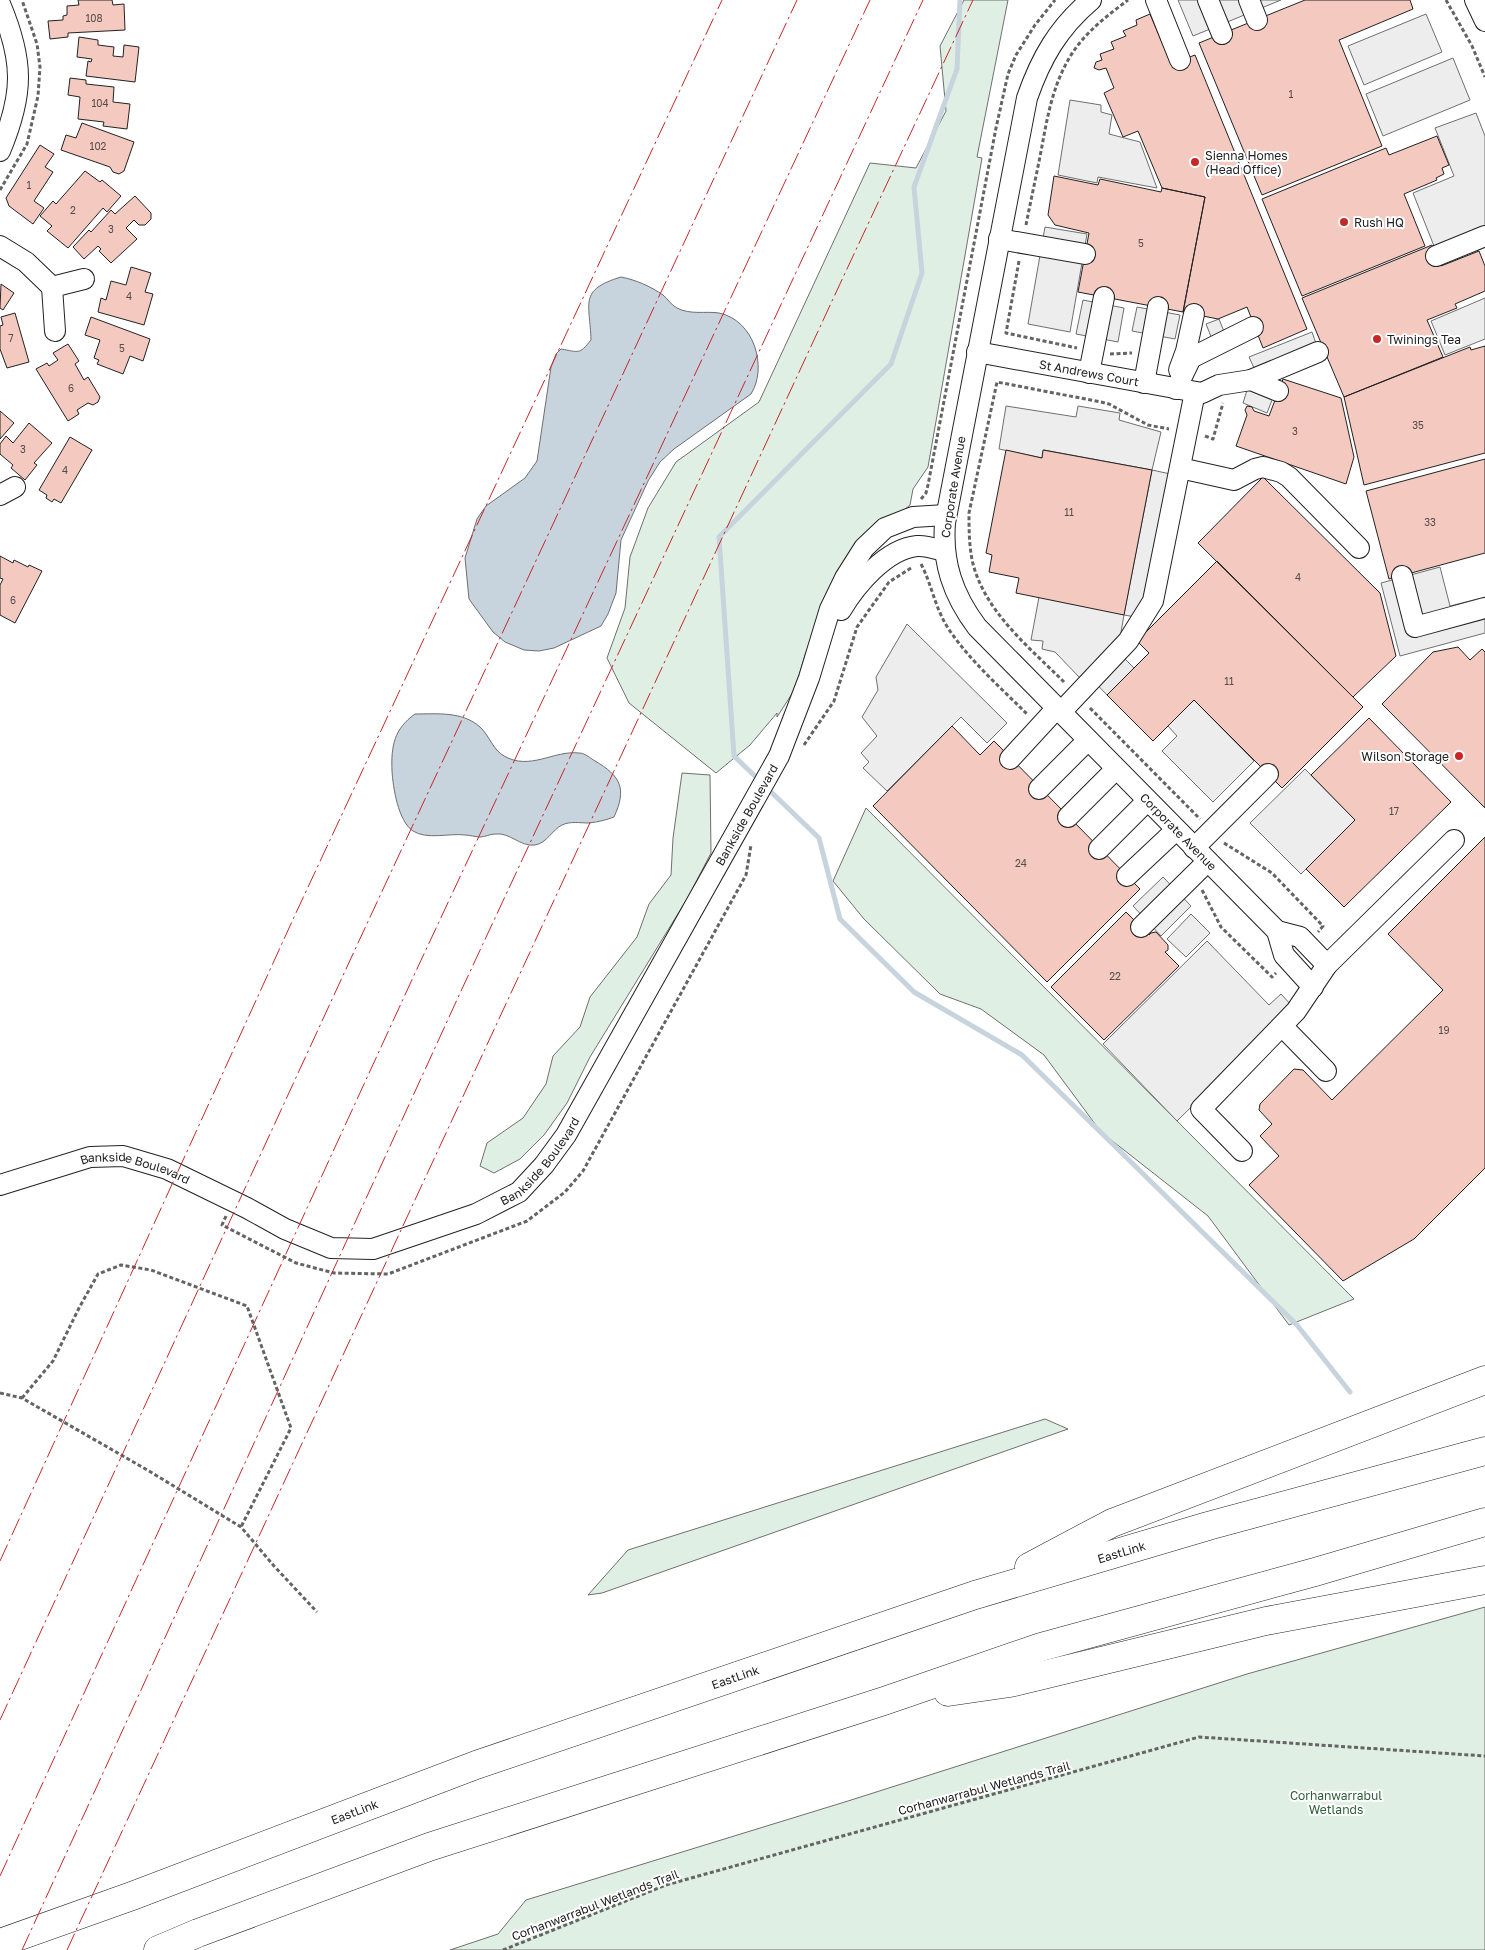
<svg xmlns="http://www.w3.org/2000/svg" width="1485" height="1950" font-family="'Golos Text',sans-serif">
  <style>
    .green { fill: #e0efe3; stroke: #6f6f6f }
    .parking { fill: #ededed; stroke: #6f6f6f }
    .water { fill: #c7d3dd; stroke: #6f6f6f }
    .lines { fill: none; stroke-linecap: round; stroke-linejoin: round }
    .stream { stroke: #c7d3dd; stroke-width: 5 }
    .building { fill: #f3c9c0; stroke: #222 }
    .minor-casing { stroke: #222; stroke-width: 22 }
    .highway-casing { stroke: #222; stroke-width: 29 }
    .path { stroke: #646464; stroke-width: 3; stroke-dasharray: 4 2.5; stroke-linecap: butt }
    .minor { stroke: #fff; stroke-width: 20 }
    .highway { stroke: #fff; stroke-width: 28 }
    .power { stroke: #c62828; stroke-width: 1; stroke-dasharray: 18 4 2.5 4; stroke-linecap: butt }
    .poi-dot { fill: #c62828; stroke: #fff; stroke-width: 2 }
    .labels { text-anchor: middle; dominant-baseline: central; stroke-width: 4; stroke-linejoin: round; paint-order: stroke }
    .number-label { font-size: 10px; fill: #564c4a }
    .poi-label { font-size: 12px; fill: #222; stroke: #fff; text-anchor: start }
    .street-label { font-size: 12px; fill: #222; stroke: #fff }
    .park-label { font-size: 12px; fill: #2f5e38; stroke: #fff }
  </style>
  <rect width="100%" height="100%" fill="#fff"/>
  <path class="green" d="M964,0H1008L977,157L982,158L928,467L913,489L910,505L904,510L875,525L860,538L852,549L825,603L805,655L795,689L777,717V713L750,745L716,773L629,703L607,658L625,608L630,557L648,508L676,462L759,402L870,163L916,168L946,111L940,46Z
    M682,773L710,775L711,853L687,899L590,1057L567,1103L544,1135L520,1159L494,1173L480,1166L487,1143L523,1118L546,1084L553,1056L580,1027L590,997L637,937L649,904L671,875L673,838Z
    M866,808L1354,1299L1289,1325L1208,1216L1101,1132L1044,1055L981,1009L940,994L864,919L833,881Z
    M1045,1419L1068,1429L602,1593L588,1595L628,1550Z
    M1485,1607V1950H450L498,1934L526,1900L848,1801L1247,1674Z"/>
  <path class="parking" d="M1178,0H1281L1193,36Z
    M1426,14L1442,52L1364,85L1348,46Z
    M1453,58L1470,100L1383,136L1366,94Z
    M1070,100L1101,105V112L1112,115L1109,134L1140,142L1157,188L1098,177L1097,183L1058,175Z
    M1476,113L1485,136V226L1434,246L1413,193L1454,176L1435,128Z
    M1045,227L1087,234L1070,332L1028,324Z
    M1485,298V339L1445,355L1431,321Z
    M1083,300L1124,308L1118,342L1076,334Z
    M1137,307L1180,315L1175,339L1132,331Z
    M1219,319L1229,344L1216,349L1206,324Z
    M1312,332L1320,355L1284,369L1267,413L1243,403L1254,368L1249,357Z
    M1006,406L1076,417L1078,406L1120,413L1119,420L1161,432L1152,470L1175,475L1147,619L1124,615L1120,638L1080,678L1055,652L1042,649L1043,641L1031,640L1039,597L1124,614L1152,470L1044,450L1042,458L999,449Z
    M1440,567L1450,606L1485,597V633L1400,656L1381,583Z
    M907,624L1007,723L987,743L961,717L887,791L863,768L869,762L861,753L877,736L862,717L878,690L876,677Z
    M1115,649L1134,668L1107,695L1088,675Z
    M1194,700L1254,761L1213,802L1162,751L1177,736L1168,726Z
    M1305,769L1355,820L1301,874L1250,823Z
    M1163,877L1191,906L1161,936L1133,906Z
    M1191,914L1210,933L1186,957L1167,939Z
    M1207,941L1269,1005L1281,994L1293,1007L1177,1121L1103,1044Z"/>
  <path class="water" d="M621,277C636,280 650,286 663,295C668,299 671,305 677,308C690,315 706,311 719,313C754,320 768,367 751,394L674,449L660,462L648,481L621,540L616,593L608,614L601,626L554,648L539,651L524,650L505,642L493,632L469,599L465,558L477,519L486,506L525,478L537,461L551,367L556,354L561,349C579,352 579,355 591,340C590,303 578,290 621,277Z
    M415,714C437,714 462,711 480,727C489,735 493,750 504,756C530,771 554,750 579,753C585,753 590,758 595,761C621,776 627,789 614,817C606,820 598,822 589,823C580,823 570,821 562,825C552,830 547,843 535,845C520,847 510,832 495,834C490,834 485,837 480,837C475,837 470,835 465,835C449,833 427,840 413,831C398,821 393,787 392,771C391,746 394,729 415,714Z"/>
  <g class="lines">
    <path class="stream" d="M760,781L734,756L719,537L891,364L922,273L914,187L957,69L960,0
      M766,787L819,838L840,919L914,992L1022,1055L1297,1325L1350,1392"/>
  </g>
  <path class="building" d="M78,0H112L113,5L124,4L125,30L68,33V37L50,39L48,21L63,20V16L67,15V6L79,5Z
    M1305,0H1410L1413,9L1339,40L1382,146L1262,195L1199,43Z
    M1150,14L1171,64L1195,55L1307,329L1263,348L1247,307L1218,319L1183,312L1205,197L1162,188L1138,131L1123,137L1104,93L1114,88L1106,68L1099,70L1094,68L1096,62L1102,60L1100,54L1114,49L1111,42L1126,36L1123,31L1137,25L1136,20Z
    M79,37L98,40V45L114,47L113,56L123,57L124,45L139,47L135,82L86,76L88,61L91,62L92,59L77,57Z
    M70,78L86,80V84L114,87L113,102L130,104L127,129L103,126L104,122L78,119L80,97L68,95Z
    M82,123L134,142L124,171L119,174L113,172L110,167L61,150L66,135L76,138Z
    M1437,136L1449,165L1442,168L1444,174L1436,178L1437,180L1404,194L1425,246L1302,296L1262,199L1386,148L1389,155Z
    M40,145L54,154L45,167L53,172L34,201L44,208L33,224L9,206L6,198Z
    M85,171L100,182L102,180L121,196L107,212L103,208L68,248L47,231L52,226L40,216L53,201L56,204Z
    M1054,176L1098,185L1100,179L1161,192L1162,188L1205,197L1183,312L1078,292L1089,233L1055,225L1048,215Z
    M135,196L151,213V219L145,225H139L134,220L126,228L137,239L111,263L99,251L101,249L98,246L84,259L73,247L89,230L91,232L111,210L115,214Z
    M1432,245L1441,266L1479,251L1485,266V291L1455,304L1457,308L1427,320L1443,357L1344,397L1302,298Z
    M131,267L151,273L145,292L153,294L144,325L98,312L101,298L106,300L111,281L126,285Z
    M1,284L14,293L3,310L0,308Z
    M15,313L29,362L7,368L0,349V326L3,325L1,317Z
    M91,317L150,339L143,361L130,356L123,374L97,364L99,360L94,358L100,340L85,335Z
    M68,344L79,361L75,364L84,380L88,377L100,397L98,402L93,405L88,403L77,410L79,414L68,421L36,369L47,363L49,366L58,360L53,353Z
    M1485,346V453L1364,485L1344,397L1470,347L1471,350Z
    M1283,379L1341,398L1354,457L1346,484L1236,446L1247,415L1245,410L1247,406L1252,407L1254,411L1269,416Z
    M0,411L14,423L0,439Z
    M29,423L52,443L34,463L37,465L25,480L11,468L13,465L0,454V444L6,436L13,443Z
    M70,437L92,450L61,503L54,499L52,502L46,498L47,495L39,490Z
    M1006,450L1042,458L1043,450L1152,470L1124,615L1016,593L1019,578L989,572L992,555L986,553Z
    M1485,459V553L1389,579L1366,491Z
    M1263,477L1380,593L1396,656L1353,697L1198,543Z
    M0,556L13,563L14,560L28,567L29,565L42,571L15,623L0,615V585L3,579L0,578Z
    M1217,561L1363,707L1282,788L1194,700L1153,741L1107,695L1149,653L1137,641Z
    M1458,647L1470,660L1482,649L1485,652V808L1382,704L1433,652Z
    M1369,718L1451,802L1344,907L1306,869L1355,820L1311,775Z
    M952,726L980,755L994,741L1140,889L1047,982L873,806Z
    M1485,837V1168L1414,1239L1343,1281L1249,1185L1279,1156L1260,1136L1272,1124L1259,1110L1260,1104L1294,1069L1303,1070L1332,1100L1443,990L1388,934Z
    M1126,912L1149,935L1151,933L1156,932L1168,945V950L1165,952L1179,966L1104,1040L1051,987Z"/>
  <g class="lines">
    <g class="minor-casing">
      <g id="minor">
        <path id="s1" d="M1091,0C1058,28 1041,58 1027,98L945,523C942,563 953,595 977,627L1277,931L1284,955L1313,987"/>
        <path d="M1156,0L1180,60"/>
        <path d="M1208,0L1222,34"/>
        <path d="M1249,0L1257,20"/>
        <path d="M1475,0L1485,21"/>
        <path d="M0,4C24,61 24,94 0,151"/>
        <path d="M999,239L1085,254"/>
        <path d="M0,246L26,262L52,287"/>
        <path d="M1436,256L1485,236"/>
        <path d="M55,331L52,287L84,279"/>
        <path id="s2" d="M977,352L1202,393L1219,385L1251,380L1278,391"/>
        <path d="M1179,370L1186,351L1194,314"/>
        <path d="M1089,373L1104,297"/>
        <path d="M1251,380L1318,352"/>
        <path d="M1144,383L1158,307"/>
        <path d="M1176,389L1191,358L1253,327"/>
        <path d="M1180,468L1234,480L1255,469L1263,467L1281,472L1289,477L1359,548"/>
        <path d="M0,495L15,487"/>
        <path d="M1402,576L1415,627L1485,608"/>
        <path d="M841,610C856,585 886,549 917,546C926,545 936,549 944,551"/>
        <path d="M1060,713L1128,641L1153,601L1195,392"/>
        <path d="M1010,759L1056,709"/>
        <path d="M1039,789L1088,740"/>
        <path d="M1068,817L1116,769"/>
        <path d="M1194,848L1268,774"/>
        <path d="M1099,849L1147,801"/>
        <path d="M1127,876L1176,830"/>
        <path d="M1141,927L1207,862"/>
        <path d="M1277,931L1300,937L1327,965"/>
        <path d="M1282,1026L1326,1071"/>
        <path d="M1242,1151L1201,1109L1296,1011L1327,965L1454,840"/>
        <path id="s3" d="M0,1185L90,1157L123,1156L167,1169L247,1208L285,1229L331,1248L373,1249L476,1214L519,1192L544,1165L566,1135L779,756L809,678L830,609L845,578L864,548L885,528L913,517L946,515"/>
      </g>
    </g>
    <g class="highway-casing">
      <g id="highway">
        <path d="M1029,1567L1112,1523L1485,1380"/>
        <path d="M948,1692L1010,1683L1266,1621L1485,1580"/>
        <path id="s4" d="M0,1943L132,1896L476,1765L975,1595L1208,1526L1485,1451"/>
        <path d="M158,1950L198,1933L429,1847L884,1701L1041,1647L1315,1572L1485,1522"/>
      </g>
    </g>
    <path class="path" d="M1446,0L1472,46L1485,77
      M0,190L27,144L38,96L40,67L37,44L22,0
      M1026,225C1031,199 1037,173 1042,146C1048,113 1054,81 1073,52C1087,31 1108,15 1128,0
      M1019,261L1006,333L1077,348
      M1110,354L1132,353
      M1205,436L1213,439L1223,403
      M921,499L926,493L928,485L996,128L1008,74L1016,55L1035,25L1055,0
      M921,564C932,585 935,608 948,628C969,660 1000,687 1027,714
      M1064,682C1030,648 986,613 973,564C969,547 969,530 969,513L997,382L1101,402L1109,404L1148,425L1169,429
      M1090,708L1200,819
      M804,745L834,701L857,627L889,582L911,568
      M1224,843L1272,873L1323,926L1318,932
      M1202,890L1221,927L1272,977L1276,973
      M226,1216L222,1225L296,1263L334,1273L388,1274L527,1221L565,1192L583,1171L746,875L751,845
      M0,1393L22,1398L149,1471L241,1527L274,1566L317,1612
      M22,1398L53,1361L79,1308L98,1274L121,1265L151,1270L247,1306L291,1428L241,1527
      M503,1950L666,1885L1199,1737L1485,1756"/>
    <use href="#minor" class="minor"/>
    <use href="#highway" class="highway"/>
    <path class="power" d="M0,1561L295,915L722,0
      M0,1720L358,943L797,0
      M0,1876L416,971L870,0
      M22,1950L461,991L923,0
      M67,1950L839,286L973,0"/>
  </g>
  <g class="poi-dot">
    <circle cx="1195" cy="162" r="5"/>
    <circle cx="1344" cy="222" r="5"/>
    <circle cx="1377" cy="339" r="5"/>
    <circle cx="1459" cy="756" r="5"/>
  </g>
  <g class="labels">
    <g class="number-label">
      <text x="94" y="18">108</text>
      <text x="1291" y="94">1</text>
      <text x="100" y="103">104</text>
      <text x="98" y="146">102</text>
      <text x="29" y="185">1</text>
      <text x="73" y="210">2</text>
      <text x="111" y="229">3</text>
      <text x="1141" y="243">5</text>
      <text x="129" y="296">4</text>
      <text x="11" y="338">7</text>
      <text x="122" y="348">5</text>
      <text x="71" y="388">6</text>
      <text x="1418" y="425">35</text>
      <text x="1295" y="431">3</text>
      <text x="23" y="449">3</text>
      <text x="65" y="470">4</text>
      <text x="1069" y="512">11</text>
      <text x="1430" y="522">33</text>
      <text x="1298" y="577">4</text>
      <text x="13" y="600">6</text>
      <text x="1229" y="681">11</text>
      <text x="1394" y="811">17</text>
      <text x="1021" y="863">24</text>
      <text x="1115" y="976">22</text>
      <text x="1444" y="1030">19</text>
    </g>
    <g class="poi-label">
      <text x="1205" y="155">Sienna Homes<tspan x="1205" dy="14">(Head Office)</tspan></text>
      <text x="1354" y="222">Rush HQ</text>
      <text x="1387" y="339">Twinings Tea</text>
      <text x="1449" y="756" text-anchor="end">Wilson Storage</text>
    </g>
    <g class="street-label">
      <text stroke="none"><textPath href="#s2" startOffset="114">St Andrews Court</textPath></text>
      <text transform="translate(953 487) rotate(-81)">Corporate Avenue</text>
      <text stroke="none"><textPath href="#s3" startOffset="996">Bankside Boulevard</textPath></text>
      <text stroke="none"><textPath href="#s1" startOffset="950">Corporate Avenue</textPath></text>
      <text stroke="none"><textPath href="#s3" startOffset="591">Bankside Boulevard</textPath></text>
      <text stroke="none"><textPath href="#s3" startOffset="141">Bankside Boulevard</textPath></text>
      <text stroke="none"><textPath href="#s4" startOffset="1188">EastLink</textPath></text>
      <text stroke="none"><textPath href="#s4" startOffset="782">EastLink</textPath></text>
      <text transform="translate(984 1788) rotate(-15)">Corhanwarrabul Wetlands Trail</text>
      <text stroke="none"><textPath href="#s4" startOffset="378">EastLink</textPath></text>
      <text transform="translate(595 1905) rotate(-21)">Corhanwarrabul Wetlands Trail</text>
    </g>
    <g class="park-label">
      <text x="1336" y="1795">Corhanwarrabul<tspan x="1336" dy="14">Wetlands</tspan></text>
    </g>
  </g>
</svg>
